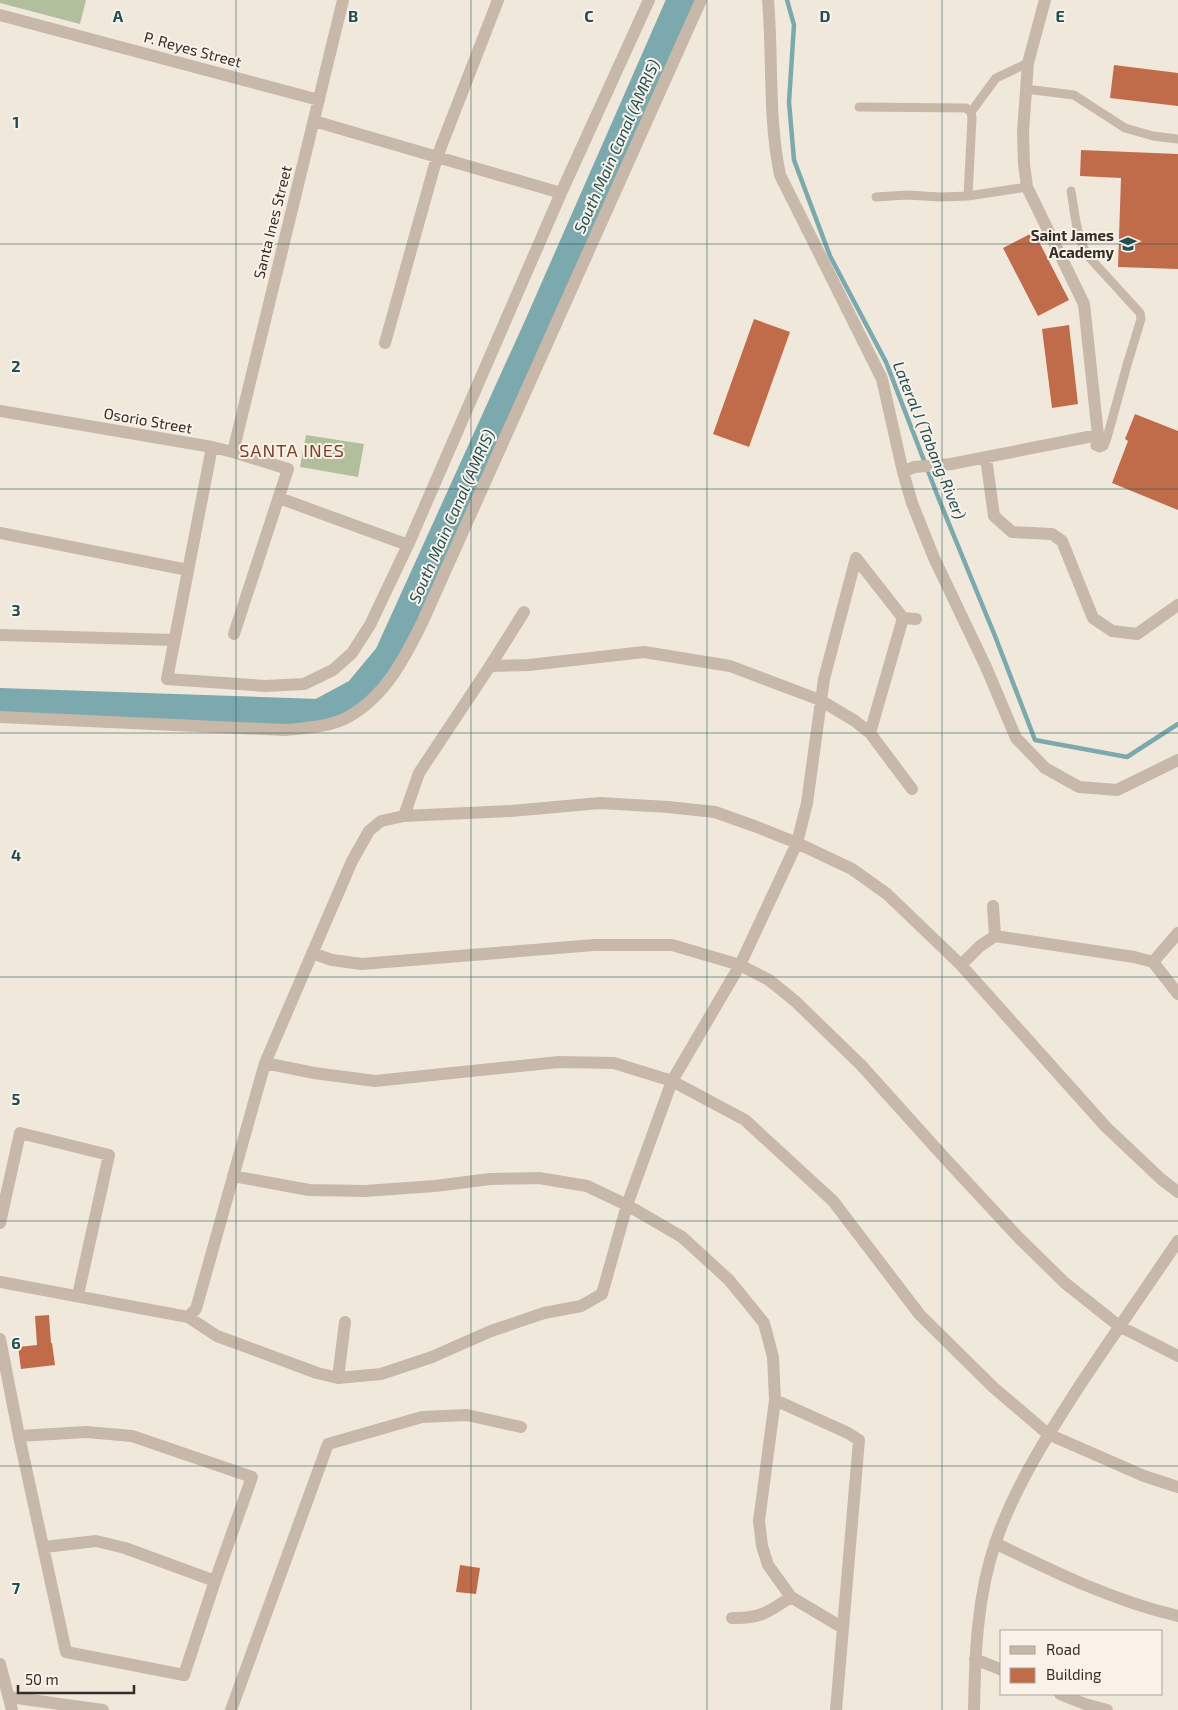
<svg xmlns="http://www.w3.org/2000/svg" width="1178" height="1710" font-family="'Exo 2',sans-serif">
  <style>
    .green { fill: #b2bf9d }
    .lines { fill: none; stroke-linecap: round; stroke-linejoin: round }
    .stream { stroke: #7ca9ad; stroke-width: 4.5 }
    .river { stroke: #7ca9ad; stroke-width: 28 }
    .building { fill: #c06c4b }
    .service { stroke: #c8b8a9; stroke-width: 9 }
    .minor { stroke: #c8b8a9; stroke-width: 12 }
    .grid { fill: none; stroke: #205055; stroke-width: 1; stroke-opacity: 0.55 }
    .labels { text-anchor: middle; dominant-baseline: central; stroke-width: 4; stroke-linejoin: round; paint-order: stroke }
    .street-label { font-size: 15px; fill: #362d28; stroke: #f9f2e8 }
    .poi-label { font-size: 15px; font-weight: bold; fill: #362d28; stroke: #f9f2e8; text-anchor: end }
    .water-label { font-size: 16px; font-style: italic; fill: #205055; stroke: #f9f2e8 }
    .quarter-label { font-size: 18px; letter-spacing: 1px; fill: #813f25; stroke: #f9f2e8 }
    .grid-label { font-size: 16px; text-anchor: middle; font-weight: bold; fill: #205055; stroke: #f9f2e8; stroke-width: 4; stroke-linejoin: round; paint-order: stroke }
  </style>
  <rect width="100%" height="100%" fill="#f1e8dc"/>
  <path class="green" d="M0,0H86L80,24L0,3Z
    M306,435L364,444L358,477L300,467Z"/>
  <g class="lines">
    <path class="stream" d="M787,0L794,25L789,102L794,160L830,256L886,362L940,502L995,636L1035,740L1127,757L1178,724"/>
    <path class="river" d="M0,702L319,713L358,692L388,656L537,328L681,0"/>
  </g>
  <path class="building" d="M1114,65L1178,73V106L1110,98Z
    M1081,150L1178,154V269L1118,267L1121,178L1080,176Z
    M1034,232L1069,300L1038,316L1003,248Z
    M754,319L790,332L749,447L713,434Z
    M1069,325L1078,404L1052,408L1042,329Z
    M1135,414L1178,431V510L1112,483L1128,441L1125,439Z
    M49,1315L51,1343H52L55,1365L21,1369L18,1347L37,1345L35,1316Z
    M460,1565L480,1568L476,1594L456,1592Z"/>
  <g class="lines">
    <path class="service" d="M1025,89L1074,95L1125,128L1153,136L1178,139
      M859,107L966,108L971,112L972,118L968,196
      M971,112L996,78L1028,63
      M1071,191C1075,213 1076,238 1089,257L1140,313L1141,319L1127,365L1107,438L1104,446L1100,448L1095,446L1098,435
      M876,197L907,195L940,197L968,196L1027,187"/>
    <path class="minor" d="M768,0C773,58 768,118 780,175L882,379L903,472L912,503L934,558L986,667L1016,738L1045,768L1079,787L1117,790L1178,760
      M0,15L319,100
      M314,121L561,193
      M385,343L437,157L498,0
      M0,411L212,447L233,452L288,469L234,634
      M212,447L167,679L265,686L304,684L333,670L352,653L370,625L408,545L561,193L649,0
      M233,452L343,0
      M986,458L994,516L1012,532L1052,534L1062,541L1093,618L1112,631L1137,634L1178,605
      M903,472L914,467L951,464L1098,435L1084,304L1027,187L1024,164L1023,132L1028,63L1045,0
      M279,498L408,545
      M0,533L188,570
      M856,558L903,618L870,733
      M903,618L916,619
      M0,635L174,640
      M490,666L529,665L644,652L730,666L820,700L855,721L870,733L912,789
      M0,717L286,730C307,728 331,727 350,716C386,695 404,659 422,623L701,0
      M404,816L419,773L490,666L524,612
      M993,906L995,936
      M312,953L332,960L362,964L594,945H672L740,965L769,980L795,1001L861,1065L942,1155L1018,1237L1065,1283L1119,1326L1178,1356
      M1153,962L1178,933
      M961,965L980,946L995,936L1134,957L1153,962L1178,994
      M265,1063L314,1073L375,1081L559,1062L614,1063L672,1081L745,1120L833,1201L920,1315L994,1388L1048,1434L1144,1476L1178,1487
      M233,1176L309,1190L365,1191L435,1186L490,1179L539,1178L587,1186L627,1205L682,1237L729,1280L764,1323L773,1357L775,1400L759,1521L762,1546L768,1565L791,1597L843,1628
      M0,1223L20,1133L109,1155L78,1295
      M0,1282L188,1317L196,1309L265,1063L352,861L369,831L381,821L404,816L511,811L600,803L668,807L715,812L757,827L797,843L852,869L887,894L961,965L1106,1127L1161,1179L1178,1192
      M188,1317L217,1336L317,1373L338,1378L381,1374L432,1357L491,1331L544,1313L581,1306L602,1294L627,1205L672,1081L740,965L797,843L807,803L824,679L856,558
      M0,1339L19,1436L66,1652L184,1675L215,1581L252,1477L132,1436L86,1432L19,1436
      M338,1378L345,1322
      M775,1400L848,1433L859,1440L836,1710
      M995,1543C1054,1572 1114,1601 1178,1616
      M44,1547L96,1541L125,1548L215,1581
      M732,1618C759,1619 769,1612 791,1597
      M975,1659L1002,1670
      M0,1664L12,1710
      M1060,1694L1085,1704L1107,1710
      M9,1697L103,1710
      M231,1710L328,1444L422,1417L467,1415L521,1427
      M974,1710C975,1654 977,1595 996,1541C1016,1484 1049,1433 1082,1382C1114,1334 1146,1288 1178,1241"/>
  </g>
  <path class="grid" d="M236,0V1710M471,0V1710M707,0V1710M942,0V1710M0,244H1178M0,489H1178M0,733H1178M0,977H1178M0,1221H1178M0,1466H1178"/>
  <defs>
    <g id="school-bare" transform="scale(1.35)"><path d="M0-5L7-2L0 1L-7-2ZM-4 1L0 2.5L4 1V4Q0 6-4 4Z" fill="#205055" stroke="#f9f2e8" stroke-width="2.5" paint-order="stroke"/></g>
  </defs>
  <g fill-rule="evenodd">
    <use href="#school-bare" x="1128" y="244"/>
  </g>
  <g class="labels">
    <g class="street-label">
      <text transform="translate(193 49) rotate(15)">P. Reyes Street</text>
      <text transform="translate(272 222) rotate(-76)">Santa Ines Street</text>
      <text transform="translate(148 420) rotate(10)">Osorio Street</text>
    </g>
    <g class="poi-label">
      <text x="1114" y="235">Saint James<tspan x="1114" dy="17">Academy</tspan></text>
    </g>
    <g class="water-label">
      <text transform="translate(616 146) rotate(-66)">South Main Canal (AMRIS)</text>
      <text transform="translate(930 440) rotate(68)">Lateral J (Tabang River)</text>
      <text transform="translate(451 516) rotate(-66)">South Main Canal (AMRIS)</text>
    </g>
    <g class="quarter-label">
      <text x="292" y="450">SANTA INES</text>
    </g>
  </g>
  <g class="grid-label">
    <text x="118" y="22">A</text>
    <text x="353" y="22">B</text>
    <text x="589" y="22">C</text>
    <text x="825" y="22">D</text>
    <text x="1060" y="22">E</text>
    <text x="16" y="128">1</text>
    <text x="16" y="372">2</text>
    <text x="16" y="616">3</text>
    <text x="16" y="861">4</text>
    <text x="16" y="1105">5</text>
    <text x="16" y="1349">6</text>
    <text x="16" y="1594">7</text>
  </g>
  <rect x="1000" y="1630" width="162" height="65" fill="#f9f2e8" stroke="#aba39b"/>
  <rect x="1010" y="1646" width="25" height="8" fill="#c8b8a9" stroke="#aba39b"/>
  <text x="1046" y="1655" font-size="15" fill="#362d28">Road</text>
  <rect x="1010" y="1668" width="25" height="15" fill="#c06c4b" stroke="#aba39b"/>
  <text x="1046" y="1680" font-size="15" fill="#362d28">Building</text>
  <path d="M18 1685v8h116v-8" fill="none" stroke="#362d28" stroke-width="2.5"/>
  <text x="25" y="1685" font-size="15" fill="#362d28" stroke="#f9f2e8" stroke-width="4" paint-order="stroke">50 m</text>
</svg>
